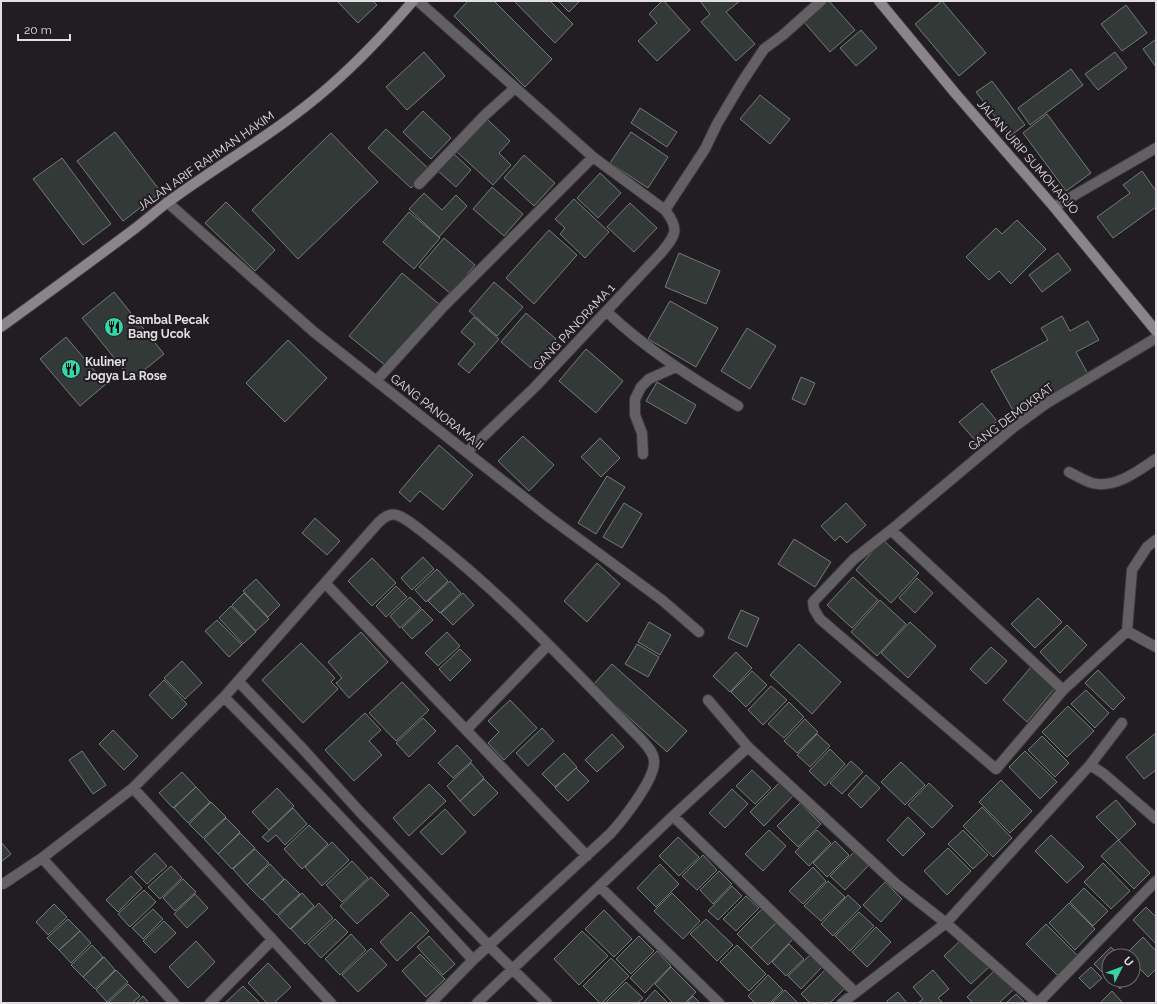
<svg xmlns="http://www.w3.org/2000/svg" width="1157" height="1004" font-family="Raleway,sans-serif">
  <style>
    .building { fill: #323936; stroke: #747c78 }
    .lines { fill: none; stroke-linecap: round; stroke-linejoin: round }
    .street-casing { stroke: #3c383d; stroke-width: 12 }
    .secondary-casing { stroke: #3c383d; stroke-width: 12 }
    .street { stroke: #626063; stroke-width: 10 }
    .secondary { stroke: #898589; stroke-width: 10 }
    .labels { text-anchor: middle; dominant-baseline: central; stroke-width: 4; stroke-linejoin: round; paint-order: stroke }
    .street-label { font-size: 12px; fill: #e2dfe3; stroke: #211d22 }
    .poi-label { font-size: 12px; font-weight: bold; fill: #e2dfe3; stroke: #211d22; text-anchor: start }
  </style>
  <rect width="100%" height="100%" fill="#211d22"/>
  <path class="building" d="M337,1H373L377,5L358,23Z
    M468,1H494L552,59L525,87L454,16Z
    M514,1H550L573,24L555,43Z
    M558,1H580L569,12Z
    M662,1H664L690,30L657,61L638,41L657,23L649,14Z
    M700,1H740L726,12L755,44L736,61L701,22L710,14Z
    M826,1H829L855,30L830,52L803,21Z
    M942,1L986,53L959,76L915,24Z
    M1126,5L1147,33L1122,51L1101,24Z
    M861,30L877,48L856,66L840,48Z
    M1156,39V67L1143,49Z
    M424,52L445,76L407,110L386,87Z
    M1115,52L1127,68L1098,90L1085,74Z
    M1071,69L1083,85L1030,125L1018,108Z
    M992,81L1025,125L1010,136L976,92Z
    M760,95L790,119L770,144L740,119Z
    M640,108L677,132L667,147L631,123Z
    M423,111L451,138L431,159L403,132Z
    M1047,114L1091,173L1066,191L1023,133Z
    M487,119L510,141L499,153L511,165L493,185L457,152Z
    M386,129L429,169L411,188L368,148Z
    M115,132L161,192L123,221L77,161Z
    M631,132L668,157L648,188L610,163Z
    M331,133L378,182L298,259L252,210Z
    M454,154L471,170L456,187L438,171Z
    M524,155L555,183L534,206L504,178Z
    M62,158L111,224L83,245L33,179Z
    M1142,171L1156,191V207L1113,238L1097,217L1130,193L1123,185Z
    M600,173L621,193L598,218L577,198Z
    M492,187L523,214L504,236L473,209Z
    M424,193L442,210L456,195L467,206L439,237L409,209Z
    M574,199L609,232L585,258L560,234L565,228L555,219Z
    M226,202L275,250L255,271L205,223Z
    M630,203L657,228L634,252L607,227Z
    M409,212L440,238L414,269L383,242Z
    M1017,220L1046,249L1011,284L999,271L989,280L966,257L996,228L1002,234Z
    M549,230L577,255L534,304L506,278Z
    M444,238L475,265L451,294L419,267Z
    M679,253L720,271L706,304L665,287Z
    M1058,253L1071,270L1042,292L1029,275Z
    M402,273L439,304L386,366L349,336Z
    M494,282L523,307L497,336L469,311Z
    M114,292L164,354L132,380L82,318Z
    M670,301L718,328L696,367L648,339Z
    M526,313L556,339L531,368L501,342Z
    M1062,316L1070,331L1088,321L1099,340L1076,352L1088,374L1015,414L991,371L1048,340L1041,328Z
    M474,317L499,339L469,373L458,364L475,344L461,332Z
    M747,328L776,346L750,389L721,371Z
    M66,337L106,384L80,406L40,359Z
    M288,340L327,378L285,422L246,383Z
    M586,349L623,381L596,413L559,381Z
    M801,377L815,383L805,405L792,399Z
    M657,382L696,405L686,424L646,401Z
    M982,403L997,421L975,440L959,422Z
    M523,436L554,465L529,491L498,461Z
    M600,438L620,458L601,477L581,457Z
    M439,445L473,475L443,510L420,491L410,502L399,492Z
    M607,476L625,487L596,534L578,523Z
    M624,503L642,514L622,548L603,537Z
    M846,503L866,525L847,543L840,536L835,541L821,526Z
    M315,518L340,541L327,555L302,533Z
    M794,539L831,562L815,587L778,564Z
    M883,540L919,573L891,603L856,570Z
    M423,557L434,569L412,590L401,578Z
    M372,558L396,583L372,606L348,581Z
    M597,563L620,584L587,622L564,601Z
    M437,569L448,581L426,602L415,590Z
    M853,577L878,600L852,628L827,605Z
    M917,578L933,593L915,613L899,598Z
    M256,579L280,605L268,617L243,591Z
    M450,581L461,593L440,613L428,601Z
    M396,586L407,597L386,617L376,606Z
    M244,593L269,619L256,631L232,605Z
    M463,593L474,605L453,625L441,613Z
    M410,597L421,608L400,628L390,616Z
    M1038,598L1062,622L1035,648L1011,624Z
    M880,600L906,624L877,656L851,632Z
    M231,606L256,632L243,644L219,618Z
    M422,609L433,620L412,639L402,628Z
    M741,610L759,618L747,647L728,638Z
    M217,620L242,645L229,657L205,631Z
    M649,622L671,635L660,655L638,642Z
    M910,622L936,646L908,678L881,653Z
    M1067,625L1087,645L1060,673L1040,652Z
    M361,632L388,662L349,698L336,683L342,678L328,662Z
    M447,632L460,646L438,666L425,653Z
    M301,643L335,678L331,682L338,689L303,723L262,680Z
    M637,644L659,657L648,677L625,664Z
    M799,644L841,682L812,714L770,675Z
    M991,647L1007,661L986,684L970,669Z
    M460,649L471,660L450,681L439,669Z
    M736,652L752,668L730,692L713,676Z
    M182,661L202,683L185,699L164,678Z
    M612,664L687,731L667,752L593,685Z
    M1031,667L1055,688L1027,722L1003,700Z
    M1098,670L1125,698L1113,710L1085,683Z
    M752,671L767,685L746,707L731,692Z
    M164,680L187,704L172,719L149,695Z
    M402,682L429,710L396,741L369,713Z
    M771,686L787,700L763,725L748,710Z
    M1086,690L1109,713L1095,728L1071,704Z
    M510,700L537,728L504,760L488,743L499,732L488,721Z
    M789,702L804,717L784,738L768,724Z
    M1068,706L1094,731L1067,757L1042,732Z
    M365,713L381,730L369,741L382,755L354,781L325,750Z
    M423,718L436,731L409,757L396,743Z
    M805,719L818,732L797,753L784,741Z
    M542,728L554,741L528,766L516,753Z
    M113,730L138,756L124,770L99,744Z
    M1156,733V770L1144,779L1126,757Z
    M612,734L624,747L597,772L585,760Z
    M817,734L830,746L810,767L797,755Z
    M1042,736L1069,763L1055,777L1028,750Z
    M457,745L472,761L453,778L438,763Z
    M830,749L845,764L825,786L809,771Z
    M82,751L106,785L93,794L69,760Z
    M1025,751L1057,782L1040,799L1009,767Z
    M564,753L577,767L555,787L542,774Z
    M851,761L863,772L842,794L830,783Z
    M901,762L925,785L905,805L881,782Z
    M471,763L484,778L460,801L447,786Z
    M576,768L589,781L568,801L555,788Z
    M752,770L771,788L755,804L736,786Z
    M182,772L196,787L173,808L159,793Z
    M866,775L880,788L861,808L848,795Z
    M484,779L498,793L474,816L460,801Z
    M1001,780L1032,811L1010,833L979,802Z
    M779,783L793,796L764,826L750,812Z
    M929,783L953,806L932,828L908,805Z
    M429,784L446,801L409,836L393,818Z
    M196,787L210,802L188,823L174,808Z
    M277,788L294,806L269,830L252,812Z
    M732,789L748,804L725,828L709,813Z
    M1116,800L1136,824L1119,840L1096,817Z
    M211,802L226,817L203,838L189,824Z
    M800,803L821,824L798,847L777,826Z
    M982,807L1012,838L993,857L963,826Z
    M293,808L307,824L285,845L276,835L268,842L262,837Z
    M445,809L466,832L442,855L420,832Z
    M908,817L925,834L903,856L887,840Z
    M226,818L240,832L218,854L204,839Z
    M309,825L328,844L302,869L284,849Z
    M769,830L786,846L763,871L745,854Z
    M817,830L831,843L809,866L795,852Z
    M963,830L988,855L973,869L948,844Z
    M240,833L255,848L232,869L218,854Z
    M1051,835L1084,867L1067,883L1035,851Z
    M678,837L699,857L679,876L659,856Z
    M1118,840L1150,873L1134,889L1101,856Z
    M835,841L849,855L827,877L813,863Z
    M1,842L11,854L1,862Z
    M332,842L349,860L322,886L305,867Z
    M948,848L971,871L947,895L924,871Z
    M255,849L269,863L247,885L233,869Z
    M855,851L869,865L845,890L830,876Z
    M155,853L167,866L147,884L135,872Z
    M703,855L717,870L697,890L682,876Z
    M352,861L368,878L342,902L326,885Z
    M1103,863L1130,891L1111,909L1084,882Z
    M270,864L284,879L262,900L247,885Z
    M660,864L679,884L656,907L637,888Z
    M171,866L182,878L160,899L148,887Z
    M813,867L826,881L803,904L789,891Z
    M719,871L732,884L713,904L700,890Z
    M131,876L142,888L118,912L106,900Z
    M371,877L389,895L357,924L340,906Z
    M183,879L196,892L175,911L163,898Z
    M285,879L300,894L277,915L263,900Z
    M828,881L845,897L821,921L804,906Z
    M885,882L902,899L881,922L863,905Z
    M732,886L742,896L718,920L708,911Z
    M1084,888L1108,911L1093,926L1070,902Z
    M144,890L156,902L130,927L118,914Z
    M302,893L314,906L290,929L278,916Z
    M672,893L700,921L683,939L654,911Z
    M195,894L208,908L187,928L174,914Z
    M848,895L861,907L833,936L821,924Z
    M746,896L759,908L736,931L723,919Z
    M319,903L333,918L305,944L291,929Z
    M1069,903L1095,929L1075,950L1049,923Z
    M54,904L67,917L48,935L36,922Z
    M1146,907L1156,917V944L1133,920Z
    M153,909L163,919L143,939L132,928Z
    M762,909L776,923L751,948L737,934Z
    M604,910L632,939L614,957L585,929Z
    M411,912L429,931L397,961L380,942Z
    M859,912L874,926L850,951L835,936Z
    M68,919L80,931L59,950L47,938Z
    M335,919L348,932L321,958L308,944Z
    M706,919L733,945L717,961L690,934Z
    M164,921L176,933L155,953L143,941Z
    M778,921L795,937L768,965L751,948Z
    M1046,924L1077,955L1057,975L1026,944Z
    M876,927L891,942L867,967L852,952Z
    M80,931L91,943L71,963L59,950Z
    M582,931L608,956L579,985L554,959Z
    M351,934L366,950L340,975L325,959Z
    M429,936L455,964L443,975L417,947Z
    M639,936L654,951L631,974L616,959Z
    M1143,937L1156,951V969L1148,977L1133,962V956H1127L1125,955Z
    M962,939L989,967L971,984L944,956Z
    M196,941L215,962L188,988L169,967Z
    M789,944L804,959L786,976L772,962Z
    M92,945L103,957L83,977L71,965Z
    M737,945L766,974L749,991L720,962Z
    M1111,947L1120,956H1109V969L1104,974L1094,964Z
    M371,948L387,965L358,992L342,975Z
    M657,951L671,966L645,993L630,978Z
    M420,954L445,979L426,997L402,971Z
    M810,955L822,967L801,989L788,976Z
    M104,957L115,970L95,989L83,977Z
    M611,958L629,976L602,1003H600L583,986Z
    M268,963L291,987L274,1003H267L248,983Z
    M671,967L696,992L685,1003H673L655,984Z
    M1091,967L1102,978L1090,989L1079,978Z
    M827,968L846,987L830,1003H810L801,994Z
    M116,970L128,982L107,1002L96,990Z
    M933,970L949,989L938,998L942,1002L941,1003H918L923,999L913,987Z
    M995,970L1014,989L999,1003H973L967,997Z
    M768,975L783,990L770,1003H755L748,996Z
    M1111,980H1129L1120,989Z
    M626,982L643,998L637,1003H605Z
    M128,984L140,996L132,1003H108Z
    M243,986L260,1003H225Z
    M655,990L668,1003H643Z
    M785,990L798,1003H772Z
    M1112,991L1122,1002V1003H1100Z
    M898,992L907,1003H888L887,1001Z
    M1016,994L1025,1003H1006Z
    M143,996L149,1003H136Z
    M693,996L700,1003H687Z"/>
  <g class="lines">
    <g class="street-casing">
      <path id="street" d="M418,1L593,157L665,210C680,229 676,235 661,253L535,387L467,452
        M419,184L486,114L515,88
        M167,202L314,332L549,517L662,600L699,632
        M1054,207L1156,148
        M665,210L705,149L717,124L742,82L764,49L783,35L821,1
        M607,312C646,349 692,378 738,406
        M376,381L444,306L593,157
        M643,454L642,433L635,415V399L641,387L649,379L676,367
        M1069,472C1077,476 1085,481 1092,483C1115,489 1138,471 1156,459
        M891,530L1014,427L1047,403L1156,338
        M325,583L587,856
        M1127,631L1156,647
        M238,681L302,748L360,812L495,952L547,1003
        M1063,690L891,530L854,559L813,602L814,609L820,619L996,769L1063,690L1127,631L1132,570L1147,547L1156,540
        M224,697C309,782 391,871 473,960
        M708,700L748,747L896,884L946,923L1037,1003
        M466,730L548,645
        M1090,765L1104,774L1156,819
        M133,788L331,1003
        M673,816L855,992
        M42,858L174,1003
        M3,884L42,858L133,788L224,697L378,523C383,518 389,513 396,515C406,517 421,531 429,537C505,596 572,669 640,738C645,744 654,752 654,761C656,778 622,821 610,834L473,960L431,1003
        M600,887L719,1003
        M210,1003L272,940
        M477,1003L673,816L748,747
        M842,1003L946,923L1090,765L1122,723
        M1038,1003L1156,881"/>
    </g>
    <g class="secondary-casing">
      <path id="secondary" d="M879,1L955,93L1054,207L1156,331
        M1,327C45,295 89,263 133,230C145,221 156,211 168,202C221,163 279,131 329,87C359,61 387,31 413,1"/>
    </g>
    <use href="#street" class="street"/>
    <use href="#secondary" class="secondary"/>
  </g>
  <defs>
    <g id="restaurant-disc" transform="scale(1)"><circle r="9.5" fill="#39d4a5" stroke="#211d22"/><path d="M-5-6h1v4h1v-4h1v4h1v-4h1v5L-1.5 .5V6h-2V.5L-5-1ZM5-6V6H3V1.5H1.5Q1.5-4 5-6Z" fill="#111"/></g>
  </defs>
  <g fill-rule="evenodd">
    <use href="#restaurant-disc" x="114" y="327"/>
    <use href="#restaurant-disc" x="71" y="369"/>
  </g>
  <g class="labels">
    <g class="street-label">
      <text transform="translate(1028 157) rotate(49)">JALAN URIP SUMOHARJO</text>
      <text transform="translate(206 161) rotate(-35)">JALAN ARIF RAHMAN HAKIM</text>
      <text transform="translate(574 327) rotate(-47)">GANG PANORAMA 1</text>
      <text transform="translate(437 412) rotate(38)">GANG PANORAMA II</text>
      <text transform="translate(1011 417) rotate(-37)">GANG DEMOKRAT</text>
    </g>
    <g class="poi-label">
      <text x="128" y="320">Sambal Pecak<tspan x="128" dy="14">Bang Ucok</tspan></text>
      <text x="85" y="362">Kuliner<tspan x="85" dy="14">Jogya La Rose</tspan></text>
    </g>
  </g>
  <rect width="1157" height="1004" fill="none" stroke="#e2dfe3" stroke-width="4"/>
  <g transform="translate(1121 968) rotate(48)"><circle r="19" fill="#211d22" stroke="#6e6b6f"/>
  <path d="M0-3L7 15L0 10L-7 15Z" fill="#39d4a5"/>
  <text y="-6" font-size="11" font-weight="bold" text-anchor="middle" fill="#e2dfe3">U</text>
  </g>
  <path d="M18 34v6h52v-6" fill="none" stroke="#e2dfe3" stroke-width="2"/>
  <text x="24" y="34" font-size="12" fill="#e2dfe3" stroke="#211d22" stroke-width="3" paint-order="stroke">20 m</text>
</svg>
